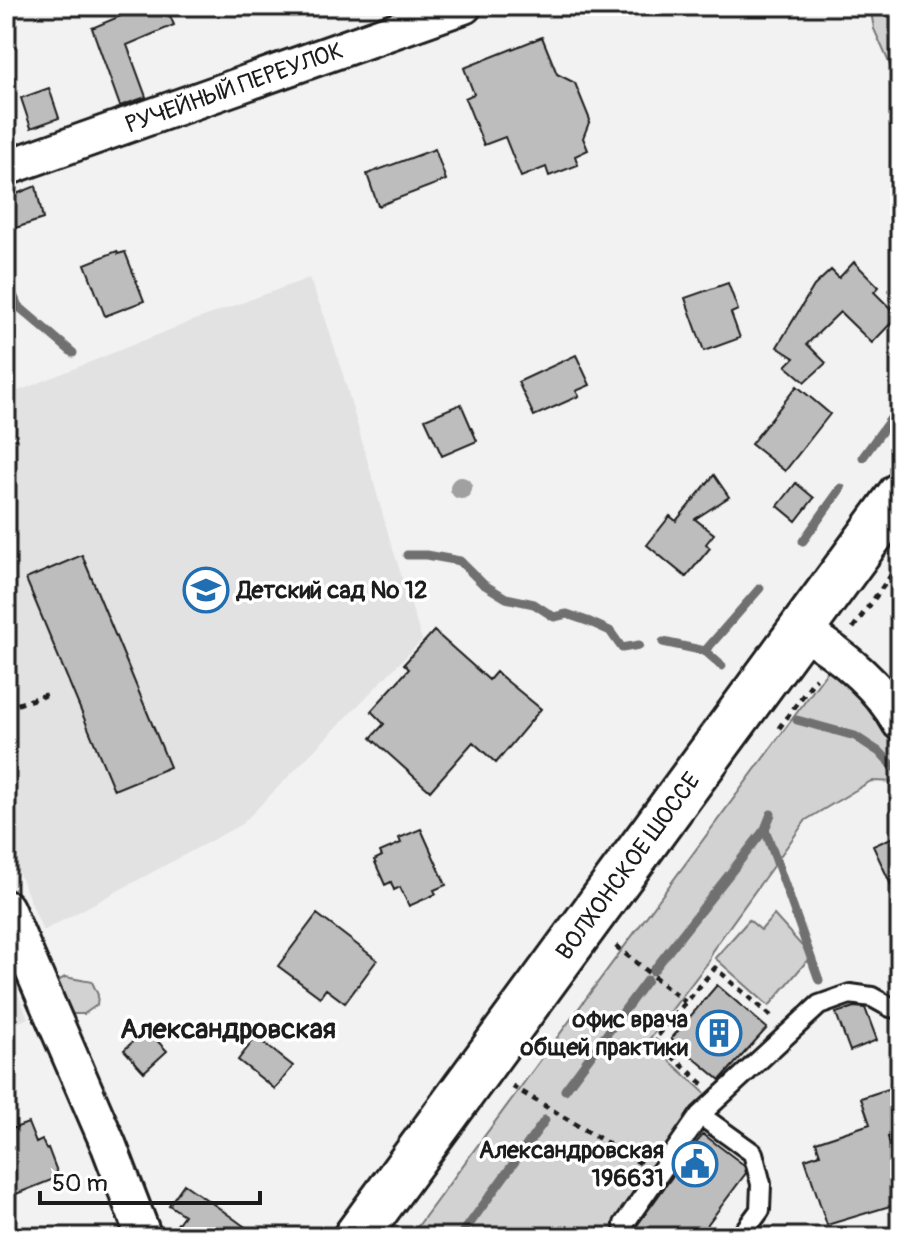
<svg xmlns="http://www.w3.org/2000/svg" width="906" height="1243" font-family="Pangolin,sans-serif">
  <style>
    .built { fill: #e2e2e2 }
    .green { fill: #d2d2d2; stroke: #777; stroke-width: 2 }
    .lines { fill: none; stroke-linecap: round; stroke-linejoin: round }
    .stream { stroke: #707070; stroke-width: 9 }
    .building { fill: #bdbdbd; stroke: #1c1c1c; stroke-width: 2 }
    .service-casing { stroke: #1c1c1c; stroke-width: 24 }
    .minor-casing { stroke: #1c1c1c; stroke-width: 40 }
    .secondary-casing { stroke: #1c1c1c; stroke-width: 50 }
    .path { stroke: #1c1c1c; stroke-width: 5; stroke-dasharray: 6 6; stroke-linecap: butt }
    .service { stroke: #fff; stroke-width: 18 }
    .minor { stroke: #fff; stroke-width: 34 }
    .secondary { stroke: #fff; stroke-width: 44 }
    .tree { fill: #a0a0a0 }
    .labels { text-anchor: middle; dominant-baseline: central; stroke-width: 7; stroke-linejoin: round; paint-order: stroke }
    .street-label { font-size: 24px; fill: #1c1c1c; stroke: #fff }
    .poi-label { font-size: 24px; font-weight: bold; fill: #1c1c1c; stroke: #fff; text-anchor: end }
    .quarter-label { font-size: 28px; font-weight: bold; fill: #1c1c1c; stroke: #fff }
  </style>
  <rect width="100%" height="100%" fill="#f2f2f2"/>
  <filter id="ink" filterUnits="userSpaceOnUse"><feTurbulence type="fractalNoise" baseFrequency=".0125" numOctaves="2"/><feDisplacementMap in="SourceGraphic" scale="16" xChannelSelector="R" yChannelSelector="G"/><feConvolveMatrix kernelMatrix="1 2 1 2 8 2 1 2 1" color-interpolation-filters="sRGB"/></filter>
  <g filter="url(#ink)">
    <path class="built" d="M309,278L326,320L344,378L390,540L422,640L242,824L43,931L6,843V396L187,323Z
      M6,966L28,1018L6,1028Z"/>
    <path class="green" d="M870,6H891L893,14L900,12V74L895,76L874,29Z
      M835,661L900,739V782L871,781L806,820L712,951L709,961L648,1041L709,1097L694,1110L646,1172L614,1224L615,1237H410Z
      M774,915L811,956L769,1006L715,958L749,920L761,930Z
      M65,977L92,982L98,995L97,1005L84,1014H67L54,983Z"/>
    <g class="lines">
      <path class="stream" d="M6,288L12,293L18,306L73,353
        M863,457L900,406
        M803,541L841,488
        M407,555H427L460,561L483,584L506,598L534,604L554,617L567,614L590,622L610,631L622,648L639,645
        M663,642L705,651L722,666
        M705,651L760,588
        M797,720L855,736L881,753L894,767L900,770
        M765,829L819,980
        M653,971L765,829L771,814
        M565,1090L647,980
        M460,1237L545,1120"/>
    </g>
    <path class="building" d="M144,6H166L174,25L127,45L146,97L120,106L92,28Z
      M542,37L557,74L575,83L590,120L583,138L588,150L575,156L578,165L549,176L546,167L521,177L505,137L484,145L465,98L474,94L464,68Z
      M49,88L59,118L31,128L21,98Z
      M435,149L446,180L378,206L367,174Z
      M36,186L43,219L6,231V198Z
      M117,251L118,254L125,252L144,301L105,316L85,264Z
      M854,262L879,287L874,292L898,316L872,343L840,312L807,344L826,363L805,382L786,366L794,358L777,347L814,286L831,270L839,278Z
      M728,283L738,310L731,313L740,338L704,351L685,298Z
      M576,355L590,385L576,391L579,396L534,416L518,382Z
      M797,386L830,414L785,471L751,444Z
      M461,404L477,441L442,456L425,419Z
      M714,475L729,497L695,519L714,534L706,544L710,548L686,577L647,545L670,516L676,521Z
      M796,483L814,498L796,521L778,506Z
      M82,555L170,767L114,790L26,579Z
      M434,631L489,680L496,672L541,709L496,763L473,742L430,791L371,738L384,724L371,711L409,669L404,664Z
      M421,829L446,885L434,890L436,894L409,906L400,887L394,890L391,882L385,885L374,860L382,856L380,852L401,843L399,838Z
      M900,834V904L873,846Z
      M317,914L377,960L345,1003L326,989L320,997L278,966Z
      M717,985L767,1028L720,1080L671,1039Z
      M854,1007L865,1008L877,1040L850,1051L836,1013Z
      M146,1029L167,1051L144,1072L124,1050Z
      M256,1037L293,1066L275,1089L238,1060Z
      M891,1088L900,1117V1134L888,1137L900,1179V1203L827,1225L805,1159L820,1154L816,1142L870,1124L861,1098Z
      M28,1123L36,1143L42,1140L46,1149L48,1148L59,1177L6,1198V1131Z
      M703,1134L744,1165L746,1173L698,1237H647L636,1227Z
      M184,1184L219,1208L259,1237H168L184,1215L169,1205Z"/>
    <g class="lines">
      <g class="service-casing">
        <path id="service" d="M700,1115L819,1005L850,994L872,997L890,1007L900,1009
          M625,1237L624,1224L700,1115L753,1153L761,1184L760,1210L740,1237"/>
      </g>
      <g class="minor-casing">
        <g id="minor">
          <path id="s1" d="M6,168L464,6"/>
          <path d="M801,630C839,653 878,683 900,723"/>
          <path d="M6,908L109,1146L144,1237"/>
        </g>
      </g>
      <g class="secondary-casing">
        <g id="secondary">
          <path id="s2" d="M356,1237L900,495"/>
        </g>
      </g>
      <path class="path" d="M853,628L900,563
        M6,708L49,694
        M779,728L816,678
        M616,946L685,1002
        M703,1084L654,1040L715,968L774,1019
        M512,1086L642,1164"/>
      <use href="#service" class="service"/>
      <use href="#minor" class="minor"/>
      <use href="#secondary" class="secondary"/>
    </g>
    <circle class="tree" cx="461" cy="488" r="11"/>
  </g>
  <defs>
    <g id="school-ring" transform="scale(2.3)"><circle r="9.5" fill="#fff" stroke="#1f6fb2" stroke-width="1.5"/><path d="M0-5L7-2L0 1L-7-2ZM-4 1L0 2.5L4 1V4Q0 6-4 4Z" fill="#1f6fb2"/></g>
    <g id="building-ring" transform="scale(2.3)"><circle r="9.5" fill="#fff" stroke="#1f6fb2" stroke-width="1.5"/><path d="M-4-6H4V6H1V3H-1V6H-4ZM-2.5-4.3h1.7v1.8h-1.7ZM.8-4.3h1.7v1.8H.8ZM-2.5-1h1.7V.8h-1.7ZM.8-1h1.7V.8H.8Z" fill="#1f6fb2"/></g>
    <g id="civic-ring" transform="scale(2.3)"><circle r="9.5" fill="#fff" stroke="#1f6fb2" stroke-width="1.5"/><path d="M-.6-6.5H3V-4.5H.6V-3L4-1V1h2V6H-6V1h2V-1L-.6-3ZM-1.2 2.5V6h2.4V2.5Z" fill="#1f6fb2"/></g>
  </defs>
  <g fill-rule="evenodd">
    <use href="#school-ring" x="206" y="590"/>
    <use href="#building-ring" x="719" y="1033"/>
    <use href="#civic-ring" x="695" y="1164"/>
  </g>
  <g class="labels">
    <g class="street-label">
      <text stroke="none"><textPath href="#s1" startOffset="242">РУЧЕЙНЫЙ ПЕРЕУЛОК</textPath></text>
      <text stroke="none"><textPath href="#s2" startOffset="460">ВОЛХОНСКОЕ ШОССЕ</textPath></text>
    </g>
    <g class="poi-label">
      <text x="237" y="590" text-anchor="start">Детский сад № 12</text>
      <text x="688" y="1019">офис врача<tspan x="688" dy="28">общей практики</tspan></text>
      <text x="664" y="1150">Александровская<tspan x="664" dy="28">196631</tspan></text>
    </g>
    <g class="quarter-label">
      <text x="228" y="1029">Александровская</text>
    </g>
  </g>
  <rect width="906" height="1243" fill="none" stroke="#fff" stroke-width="32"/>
  <rect x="16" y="16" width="874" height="1211" fill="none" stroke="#1c1c1c" stroke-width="3" filter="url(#ink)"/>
  <path d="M40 1191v12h220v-12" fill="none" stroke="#1c1c1c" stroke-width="4"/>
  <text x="52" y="1191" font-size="24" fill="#1c1c1c" stroke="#ffffff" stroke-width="6" paint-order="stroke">50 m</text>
</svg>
